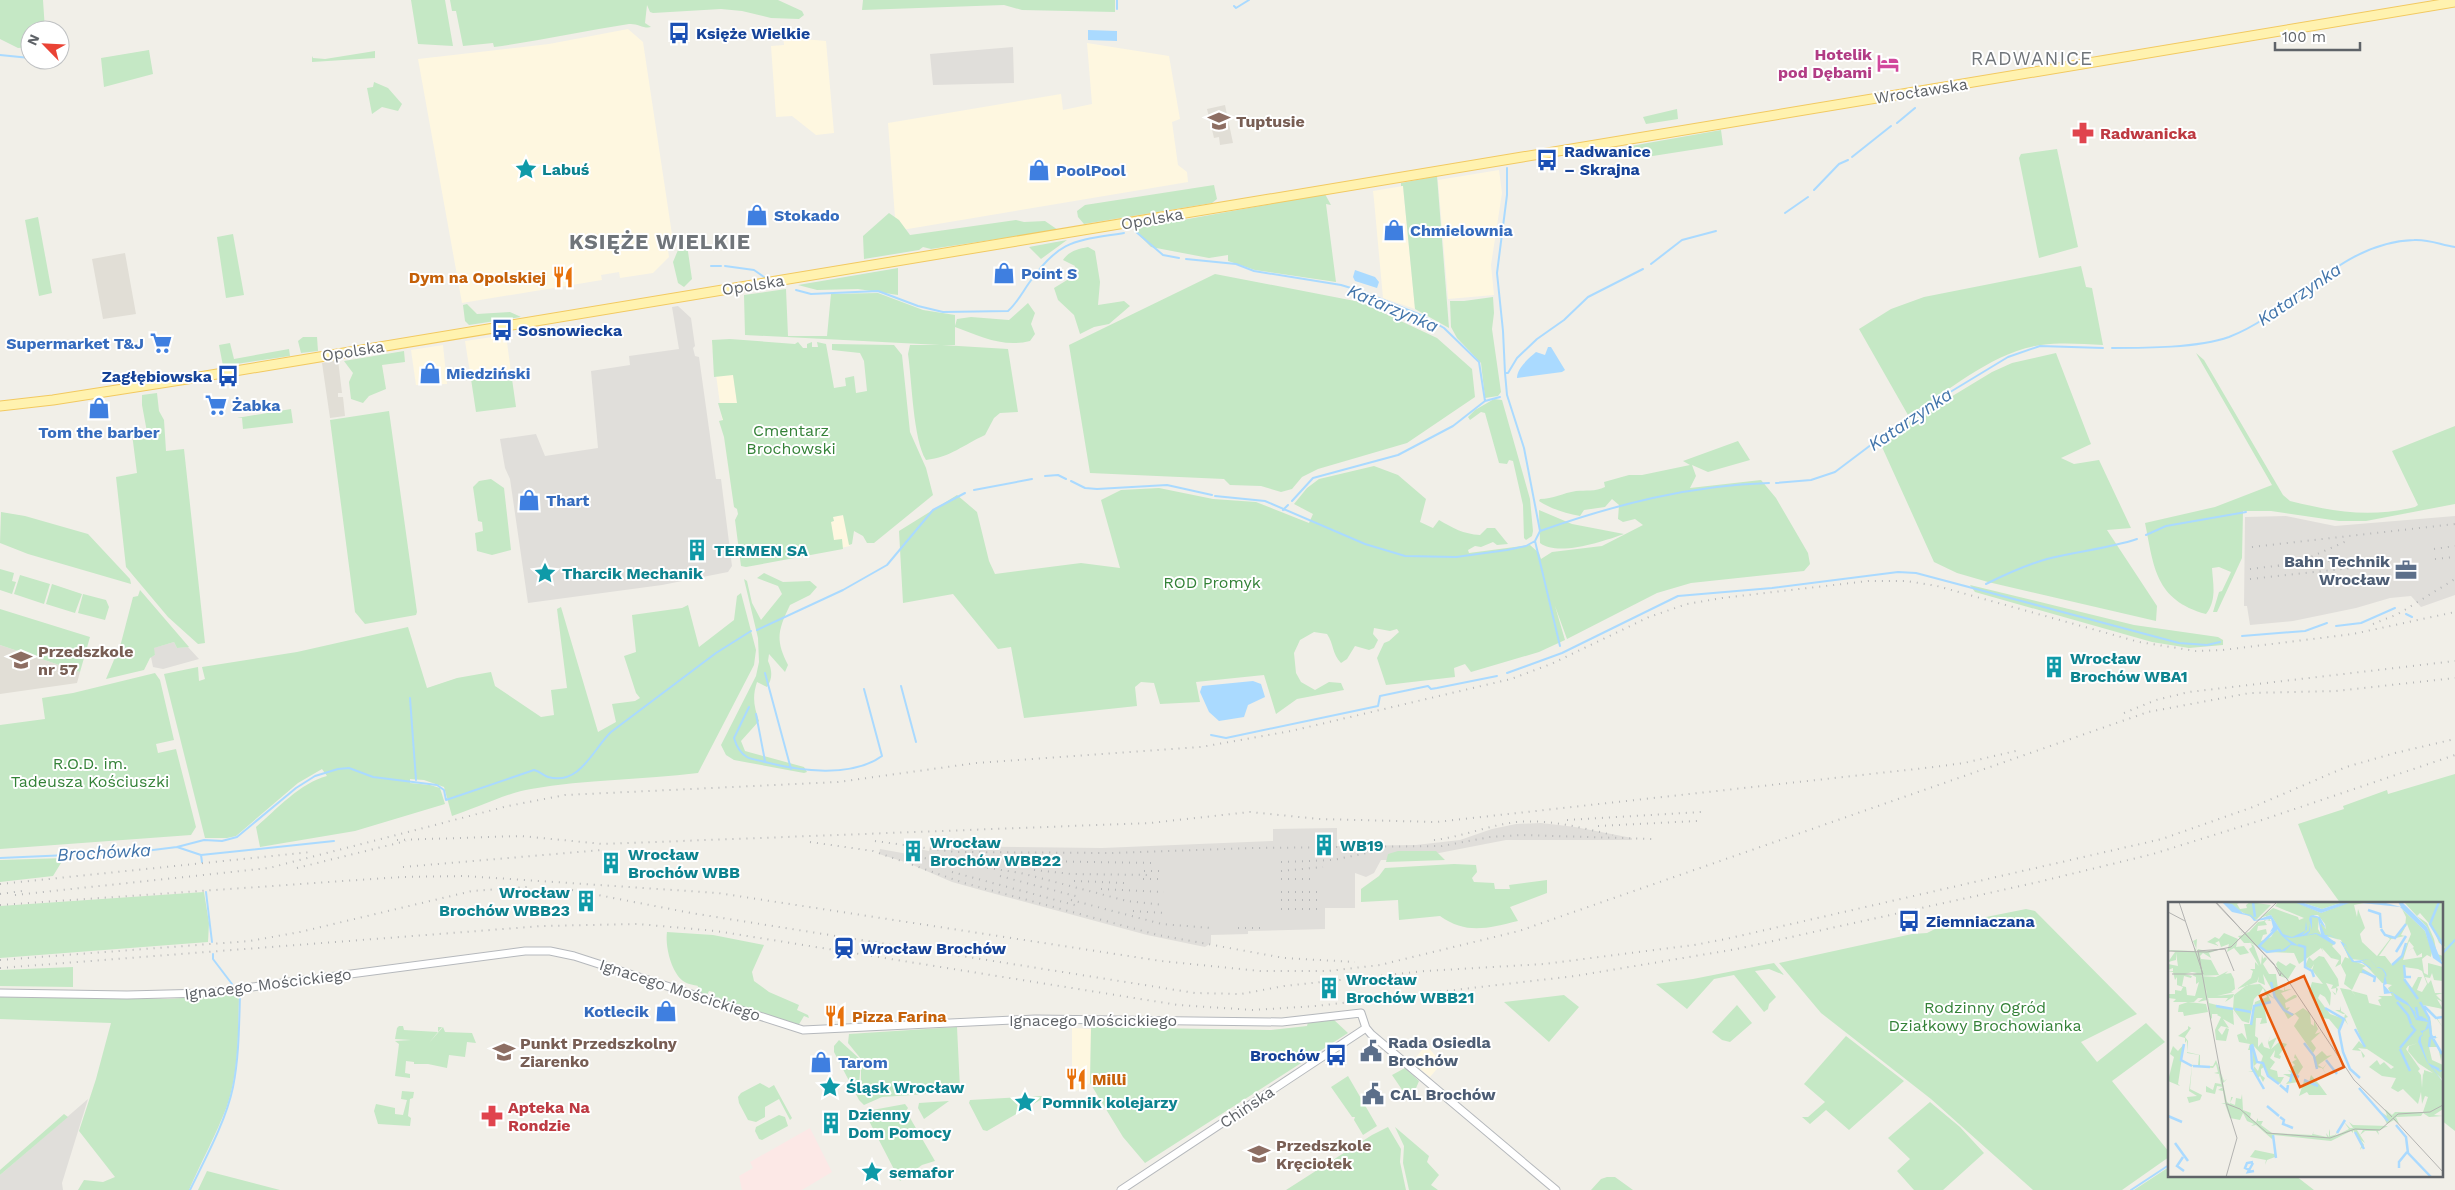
<svg xmlns="http://www.w3.org/2000/svg" width="2455" height="1190" font-family="'Work Sans',sans-serif">
  <style>
    .commercial { fill: #fef7e0 }
    .industrial { fill: #e0deda }
    .education { fill: #e1ded6 }
    .medical { fill: #fce8e6 }
    .green { fill: #c5e8c5 }
    .water { fill: #aadaff }
    .lines { fill: none; stroke-linecap: round; stroke-linejoin: round }
    .stream { stroke: #aadaff; stroke-width: 2 }
    .minor-casing { stroke: #b5b8bc; stroke-width: 9 }
    .major-casing { stroke: #f2c960; stroke-width: 11 }
    .minor { stroke: #fff; stroke-width: 7 }
    .major { stroke: #fff2af; stroke-width: 9 }
    .rail { stroke: #b6b7b8; stroke-width: 2; stroke-dasharray: 1 6; stroke-linecap: butt }
    .labels { text-anchor: middle; dominant-baseline: central; stroke-width: 4; stroke-linejoin: round; paint-order: stroke }
    .transit-label { font-size: 16px; font-weight: bold; fill: #164399; stroke: #fff; text-anchor: start }
    .hotel-label { font-size: 16px; font-weight: bold; fill: #b23c85; stroke: #fff; text-anchor: end }
    .street-label { font-size: 16px; fill: #5f6368; stroke: #fff }
    .education-label { font-size: 16px; font-weight: bold; fill: #785e54; stroke: #fff; text-anchor: start }
    .health-label { font-size: 16px; font-weight: bold; fill: #be3a42; stroke: #fff; text-anchor: start }
    .culture-label { font-size: 16px; font-weight: bold; fill: #0d838f; stroke: #fff; text-anchor: start }
    .shop-label { font-size: 16px; font-weight: bold; fill: #366cbe; stroke: #fff; text-anchor: start }
    .food-label { font-size: 16px; font-weight: bold; fill: #c56008; stroke: #fff; text-anchor: start }
    .park-label { font-size: 16px; fill: #348238; stroke: #fff }
    .service-label { font-size: 16px; font-weight: bold; fill: #4e5e75; stroke: #fff; text-anchor: start }
    .water-label { font-size: 18px; font-style: italic; fill: #4174aa; stroke: #fff }
    .quarter-label { font-size: 19px; letter-spacing: 1px; fill: #70757a; stroke: #fff }
    .district-label { font-size: 21px; font-weight: bold; letter-spacing: 1px; fill: #70757a; stroke: #fff }
    .inset-river { fill: none; stroke: #aadaff; stroke-width: 2.5 }
    .inset-road { fill: none; stroke: #b3b3b1; stroke-width: 1 }
    .view { fill: #e8590c; fill-opacity: 0.15; stroke: #e8590c; stroke-width: 2.5 }
    .inset-edge { fill: none; stroke: #5f6368; stroke-width: 2.5 }
  </style>
  <rect width="100%" height="100%" fill="#f1efe8"/>
  <path class="commercial" d="M628,29L643,42L673,241L667,242L669,257L653,273L620,278L619,272L601,275L602,280L462,303L418,59L549,44Z
    M783,33L803,39L826,41L834,133L816,135L792,116L776,117L771,46L784,45Z
    M1087,43L1169,56L1180,119L1172,122L1178,165L1187,172L1188,182L896,231L888,123L1061,94L1063,110L1092,104Z
    M1499,170L1502,193L1491,265L1494,295L1448,299L1438,180Z
    M1403,186L1415,309L1383,298L1374,200L1373,191Z
    M506,335L511,372L471,379L465,341Z
    M715,343H729L747,476L730,478L712,345Z
    M443,345L447,384L416,385L411,350Z
    M845,515L850,546L814,554L830,517Z
    M1072,1028L1091,1029L1090,1083L1076,1091L1072,1082Z
    M1426,1045L1442,1063L1430,1077L1412,1062Z"/>
  <path class="industrial" d="M1013,47L1014,83L933,85L930,54Z
    M678,306L691,318L695,346L693,348L695,356L699,357L716,479H721L732,566L728,572L662,585L528,603L510,479L505,468L500,439L536,434L545,456L598,448L591,371L630,365L629,356L679,349L672,307Z
    M2286,516L2335,526L2455,516V595L2421,607L2411,596L2390,598L2356,608L2293,621L2250,625L2247,606H2244L2245,517Z
    M174,642L177,648L188,647L199,659L163,669L153,667L151,657L155,655L153,648Z
    M1541,823L1575,827L1632,838V840H1506L1403,860H1381L1374,873L1366,877L1355,873V908H1325V929L1248,931V934L1211,935V943L1205,947L1147,935L988,892L952,882L908,863L879,854L880,849L908,854L909,847L929,851L930,846L1102,848L1273,841V829L1337,828V846L1416,845L1460,840L1492,829L1516,824Z
    M88,1099L62,1183L63,1190H0V1175Z"/>
  <path class="education" d="M1225,105L1233,143L1220,145L1219,137L1214,138L1207,109Z
    M125,253L136,314L103,319L92,259Z
    M338,360L342,393H338V397H343L345,416L330,418L322,363Z
    M0,645L80,672L77,683L0,694Z"/>
  <path class="medical" d="M810,1128L832,1172L802,1190H742L739,1176L753,1168L750,1162Z"/>
  <path class="green" d="M0,0H43L45,30H30V47L18,48L0,39Z
    M411,0H445L453,46L418,44Z
    M450,0H778L802,11L804,15L799,19L771,18L742,11L721,9L653,13L650,12L647,5L645,23L651,27C644,29 637,23 629,24C584,31 539,41 494,47L493,43L463,46L456,11H452Z
    M863,0H1115V12L1022,10L1004,5L862,10Z
    M149,50L153,74L104,87L101,58Z
    M375,51V58L312,62V56L313,58L325,59Z
    M374,82L388,88L402,104L398,111L382,107L372,114L367,88L373,87Z
    M1677,109L1678,119L1646,124L1643,117Z
    M1721,130L1723,145L1640,158L1639,152C1624,155 1612,153 1598,157L1597,152Z
    M2057,149L2078,247L2039,258L2019,158L2021,154Z
    M1437,176L1449,328L1415,309L1403,186H1401V183Z
    M1214,185L1217,199L1212,203L1084,224L1078,217L1077,211L1085,205Z
    M1325,194L1331,205L1326,204L1336,282L1255,270L1228,261V255L1209,258L1151,247L1133,229Z
    M889,213L899,220L910,235L1016,220L1024,222L1045,221L1058,230L931,249L923,247L919,250L864,259L863,236Z
    M38,217L52,293L39,296L25,220Z
    M233,234L244,295L226,298L217,237Z
    M683,238L687,245L692,279L684,287L678,283L673,262Z
    M1067,240L1041,259L1029,247Z
    M1088,247L1095,251L1100,282L1098,305L1124,301L1130,306L1109,324L1094,327L1080,334L1074,315L1058,300L1054,288L1072,277L1075,266L1063,260C1069,251 1078,249 1088,247Z
    M2081,266L2086,287L2092,288L2103,345C2083,344 2062,342 2041,345C1991,352 1951,391 1908,415L1859,329L1891,309L1924,297Z
    M898,268V295L858,289L817,290L798,285Z
    M1215,274L1360,302L1437,338L1472,369L1475,397L1407,443L1318,469L1302,477L1292,489L1281,492L1261,486L1230,485L1224,479L1090,473L1069,345Z
    M786,289L788,336H827L831,294L878,293L923,310L955,315V326L957,319L971,317L1009,320L1028,303L1035,313L1031,324L1035,334L1030,341C1003,348 980,336 955,327V345H942L1008,349L1018,412L1000,413L994,418L985,435C963,445 951,457 926,460C913,439 912,381 908,354L910,345H940L745,335L744,295Z
    M1493,297L1494,313L1492,329L1501,392L1498,396L1485,398L1481,363L1457,338L1451,327L1450,301H1464Z
    M467,304L477,314L510,312L521,317L469,325L465,321L463,305Z
    M303,337H317L318,351L301,353L298,341Z
    M730,339L795,344L798,342L803,348H807V344L812,342V347H818L817,342L826,344L834,388L846,386L845,378L854,376L856,393L867,391L864,361L860,353L832,350V344L894,345L902,355L910,432L926,468L933,495L874,543H867L863,536L854,531L852,544L849,545L843,515L833,517L834,521L831,522L834,540L842,539L843,549L746,567L741,566L735,520L738,514L737,509L734,507L724,437L719,421L723,420L718,403H737L733,375L714,377L712,340Z
    M230,343L234,359L289,349L290,356L223,366L219,345Z
    M404,351L405,362L382,365L386,389L369,396L363,403L351,399L349,382L353,373L344,361Z
    M2056,353L2091,444L2061,458L2074,464L2099,460L2131,528L2107,530L2157,606L2156,621L1988,582L1957,573L1934,562L1882,447L1903,426L1992,372L2012,363Z
    M2196,353L2204,360L2283,495L2290,501C2335,512 2369,518 2415,507L2418,505L2392,451L2455,426V504L2366,521H2339L2271,511H2243L2242,558L2217,612H2213L2219,592L2222,591L2231,572L2219,567L2212,568C2213,584 2217,600 2206,614C2155,600 2154,567 2145,523L2215,507L2272,485Z
    M511,372L516,407L476,412L471,379Z
    M157,393L159,411L164,420L166,451L184,449L205,643L198,644L168,617L126,567L116,477L137,473L132,434L147,432L142,405V395Z
    M1494,399L1502,400L1530,499L1533,531L1532,536L1526,540L1524,538L1523,505L1513,461L1509,460L1507,464L1499,463L1485,413L1481,412L1470,420L1468,417L1475,410Z
    M291,409L293,423L243,429L242,418H237Z
    M389,411L417,612L416,615L365,624L355,612L330,420Z
    M1738,441L1750,460L1708,472L1692,465L1696,476L1690,488L1761,480L1776,498L1808,553L1810,564L1804,571L1691,583L1657,593L1567,639L1555,606L1565,640L1539,652L1471,672L1465,664L1454,668L1455,677L1386,685L1377,658L1384,643L1389,641L1399,632L1397,629L1390,631L1374,628L1373,634L1378,640L1374,648L1369,650L1355,646L1347,659L1341,663C1332,654 1334,644 1327,634L1314,632L1300,640L1294,653L1296,673L1301,682L1315,690L1329,682L1341,683L1344,690L1297,699L1276,714L1264,675L1196,682L1200,702L1160,704L1154,683L1141,682L1135,687L1137,706L1024,718L1011,647L998,649L953,594L903,603L899,531L957,495L977,512L989,561L995,574L1081,563L1120,568L1101,500L1121,490L1159,488L1213,499L1256,502L1309,523L1313,514L1294,504L1307,488L1319,479L1374,466L1398,475L1426,499L1420,522L1433,528L1439,520C1453,528 1463,534 1480,535L1487,528H1495L1508,544L1497,545L1493,542L1481,547L1475,546L1468,550L1469,553L1530,545L1539,553L1541,559L1552,552L1602,546L1643,525L1635,519L1623,522L1618,519L1619,505L1612,499L1605,507L1584,510L1580,516C1565,513 1551,509 1539,501L1540,499C1553,499 1563,493 1576,491C1586,490 1595,492 1605,487L1604,482L1629,475H1642L1690,465L1683,461Z
    M491,479L504,488L511,550L492,555L477,551L475,533L483,531L482,522L478,521L473,487L479,481Z
    M1539,510L1572,524L1624,534C1604,541 1558,557 1540,543Z
    M1,512L25,516L88,534L130,579L131,584L28,554L0,543Z
    M0,569L14,573L12,581L16,582L12,594L0,590Z
    M764,573L783,582L810,581L817,587L810,595L790,605C778,630 775,640 788,665L785,672L769,654L768,661C772,670 773,678 767,687L757,682C752,697 754,707 759,721L741,741L745,751L804,767L807,772L804,773L734,760L726,755L721,745L756,676L759,662L758,638L744,579L747,581L752,603L761,620L782,594L778,586L757,578Z
    M20,575L50,584L44,604L14,594Z
    M52,584L82,594L75,613L46,604Z
    M1970,585L2134,625L2218,637L2223,640V645L2189,648L2152,642L1975,592Z
    M140,590L189,647L177,648L174,642L154,648L155,655L150,658L144,670L106,679L121,643L133,597L138,596Z
    M741,593L756,650L754,665L698,773C643,780 586,779 531,789C509,792 474,809 452,816L444,787L424,780L410,779V783L430,785L440,788L445,804L355,831L260,847L256,827C277,809 300,783 327,776L322,769L298,783L236,836L227,838H205L164,674L198,667L199,681L205,679L202,667L297,652L408,627L427,688L457,678L491,672L495,686L541,717L554,715L551,690L567,688L557,609L561,607L598,732L616,722L612,704L635,701L640,698L636,693L624,656L636,652L632,615L682,608L688,605L699,647L734,620L737,596Z
    M83,594L106,600L109,607L105,620L78,613Z
    M0,609L90,637L80,672L0,645Z
    M155,673L160,680L174,740L156,744L158,753L176,749L196,827L191,835L0,849V725L45,719L42,698L73,693Z
    M2455,774V1131L2441,1120V951L2445,947L2441,944V904H2341L2315,868L2298,824L2344,809L2343,806L2387,790L2388,794Z
    M1398,851H1436L1445,860L1386,862L1388,854Z
    M64,858L53,876L0,882V860Z
    M1454,864L1476,865L1477,872L1472,878L1474,882L1494,883L1495,889H1510L1509,885L1547,880V893L1510,907L1518,921C1488,928 1467,935 1440,916L1399,920L1398,900L1361,902V889L1379,876L1385,868Z
    M204,892L209,923L208,942L0,958V906Z
    M2026,909L2035,911L2137,1014L2081,1042L2097,1062L2146,1023L2165,1042L2112,1081L2169,1152V1157L2122,1190H2033L1931,1099L1821,1013L1779,963L1912,934L1927,933L1941,926Z
    M667,932L713,935L764,945L752,972L754,981L769,992L799,1005L797,1010L808,1015L809,1018L804,1016L798,1026L714,997V992L709,991L707,995L697,991L698,986C694,985 687,984 683,981C671,972 665,946 667,932Z
    M1774,963L1784,975L1769,969L1755,971L1776,997L1769,1004L1768,1009L1764,1012L1734,975L1714,979L1687,1009L1656,984L1693,979Z
    M73,967V987L0,986V970Z
    M235,994L239,996C238,1032 239,1071 227,1106C216,1135 201,1162 189,1190H78L84,1180L103,1182L115,1177L79,1131L96,1079L111,1023L0,1019V997L169,999Z
    M1564,995L1579,1007L1549,1042L1504,1002Z
    M1737,1005L1752,1023L1730,1042L1722,1040L1712,1032Z
    M1333,1019L1348,1033L1145,1163L1123,1137L1090,1083L1091,1027L1271,1030L1307,1026L1308,1022Z
    M399,1026H403L404,1030L438,1032V1027H442L429,1043L443,1027L445,1032L472,1033L476,1043L467,1042L465,1057L449,1055L447,1068L428,1064H414V1062L406,1061L405,1073L410,1074V1078L395,1076L399,1044L395,1041L411,1040L395,1039L397,1028Z
    M957,1027L960,1089L956,1092L882,1097L864,1105L859,1100L834,1052V1046L839,1040L861,1060L859,1085L861,1084V1059L848,1043L849,1034Z
    M1846,1036L1904,1081L1849,1130L1826,1110L1810,1124L1802,1117H1808L1825,1102L1804,1084Z
    M1405,1068L1419,1081L1414,1093L1407,1097L1392,1075Z
    M1348,1076L1377,1126L1363,1135L1354,1120L1355,1117H1352L1331,1087Z
    M760,1083L769,1088L774,1085L792,1118L790,1120L779,1099L765,1107V1117L756,1122L748,1120L739,1103L738,1097L741,1093Z
    M402,1091L414,1092L413,1098L410,1099L408,1116L411,1118L410,1126L378,1124L374,1111L376,1104L395,1108V1114L403,1115L407,1100L401,1099Z
    M1042,1096V1099L987,1131L983,1130L969,1103L970,1100Z
    M949,1101L924,1119L918,1108L919,1103Z
    M1930,1102L1960,1127L1984,1153L1943,1190H1914L1897,1171L1910,1159L1888,1138Z
    M905,1104L908,1108L906,1111L935,1161L922,1165L900,1181L866,1115L867,1111Z
    M64,1114L68,1117L0,1175V1170Z
    M779,1115L785,1117L788,1126L762,1140L759,1139L755,1131L756,1127Z
    M1388,1127L1401,1149L1400,1162L1406,1190H1286L1372,1135Z
    M1395,1127L1429,1156L1427,1162L1439,1175L1431,1185L1438,1190H1409L1403,1163L1404,1146Z
    M2169,1167V1176H2296L2314,1190H2134Z
    M207,1171L280,1190H198Z
    M1607,1177H1615L1633,1190H1591L1601,1179Z"/>
  <path class="water" d="M1088,30L1117,31V41L1088,40Z
    M1355,270L1375,277L1379,282L1377,288L1355,281L1353,277Z
    M1548,347H1551L1565,370L1562,372L1517,378C1517,368 1529,358 1536,352L1545,355Z
    M1253,681L1261,684L1265,697L1248,705L1244,717L1219,721L1209,712L1200,692L1202,686Z"/>
  <g class="lines">
    <path class="stream" d="M1234,6L1236,8L1249,0
      M1117,9V0
      M0,55L30,58
      M1897,123L1915,108
      M1852,157L1891,126
      M1507,168V195L1497,273L1503,331L1505,373L1507,395L1524,448L1540,531
      M1814,190L1839,164L1848,160
      M1785,213L1808,197
      M1135,231L1163,255L1179,258
      M1186,259L1236,264L1254,271L1341,285L1361,291L1423,316L1444,328L1479,362L1485,401
      M1651,264L1682,240L1716,231
      M711,266H721
      M725,266L754,270L764,277
      M796,290L811,294L878,291L918,306L943,312L1008,311C1017,303 1022,293 1029,283C1060,239 1074,241 1124,233
      M2112,348C2145,348 2198,348 2229,337C2294,312 2340,242 2414,240C2429,239 2441,245 2455,247
      M1505,373H1508L1517,358L1537,339L1564,320L1588,297L1643,269
      M1045,476L1058,475L1066,479
      M1071,481L1085,488L1097,489L1167,485L1212,495
      M1776,483L1811,480L1835,472L1904,420L2008,357L2040,346L2103,348
      M974,490L1032,479
      M1215,496L1265,501L1365,544L1405,556L1456,557L1507,550L1526,546L1535,541L1540,531C1614,505 1690,485 1769,483
      M1292,501L1313,478L1398,455L1453,426L1485,401L1500,397
      M1283,510L1288,505
      M2146,535L2166,526L2246,512
      M1535,541L1560,646
      M1986,584C2006,574 2026,565 2047,559C2077,551 2107,549 2137,539
      M2406,614L2412,617
      M2336,626L2361,623L2395,608
      M757,630L843,590L887,565L933,510L965,493
      M2242,636L2305,631L2327,623
      M765,673L791,769
      M1507,673L1562,653L1678,596L1772,588L1898,572L1916,573L2179,643L2207,645L2220,642
      M901,686L916,742
      M410,698L416,780
      M749,707L734,738C736,745 740,753 747,757C752,760 760,760 765,762C799,771 852,778 882,756L864,689
      M756,714L765,761
      M1211,735L1226,738L1378,706L1380,696L1428,686L1431,689L1437,688L1497,676
      M177,847L204,840L222,841L237,837L296,788L315,776L338,769L349,768L373,777L437,785L444,790L446,800L534,770C539,771 543,775 548,777C580,786 593,749 611,732L716,653L751,631
      M201,855L334,841
      M0,858L137,852L177,847L201,855L202,862
      M206,892L212,942
      M213,954V959L232,984
      M2441,955L2455,940
      M190,1190C205,1159 226,1121 233,1087C239,1057 239,1026 240,996
      M2131,1190L2169,1165"/>
    <g class="minor-casing">
      <path id="minor" d="M0,993L127,995L207,993L525,951H550L574,956L803,1030L1035,1019L1282,1022L1361,1013L1366,1028L1371,1034L1556,1190
        M1121,1190L1366,1028"/>
    </g>
    <g class="major-casing">
      <path id="major" d="M0,406L53,400L187,379L2455,2"/>
    </g>
    <use href="#minor" class="minor"/>
    <use href="#major" class="major"/>
    <path class="rail" d="M2252,547L2455,524
      M2434,549L2455,546
      M2435,559L2455,557
      M2307,563L2350,558
      M2278,566L2304,560L2349,540
      M2250,569L2284,565
      M2250,579L2351,568
      M2373,624L2398,614L2455,579
      M2124,713L2156,700L2189,692L2455,661
      M1567,820L1701,812
      M1598,826L1697,821
      M397,840L521,836L603,844L1150,823L1250,812L1319,819L1436,822L1934,767L1964,763L2020,750
      M1434,840C1462,837 1489,825 1517,822C1551,819 1581,828 1613,835
      M875,841L955,852L1110,853L1253,848L1442,846L1490,837L1521,835L1654,839
      M810,842L873,851L964,883L1158,935L1284,958L1355,962
      M904,855L1021,873L1127,901L1164,905
      M975,860L1152,863
      M1281,862L1333,860L1372,852
      M403,867L602,850
      M297,868L406,841
      M1034,870L1071,874L1151,875
      M1144,871H1164
      M1281,871L1323,867
      M952,872L1078,906
      M1000,876L1079,897
      M1143,879H1164
      M1281,879H1314
      M1074,881L1125,883
      M0,884L311,852
      M1101,889L1164,892
      M572,890L691,913L1157,987L1195,993L1241,994L1284,986L1425,971L1544,964L1694,945L1726,939L2162,839L2253,807L2346,767L2395,753L2455,739
      M1281,892H1319
      M0,894L22,891
      M15,895L269,868L508,806L565,795L838,782L976,763L1201,747L1291,731L1511,679L1551,664L1649,617L1687,604L1722,598L1868,581H1907L1937,586L2139,642L2196,651L2223,650L2353,634L2455,612
      M1071,900L1162,924L1211,928
      M1281,900H1318
      M0,905L401,877L465,876L718,893L1161,961L1260,971H1328L1380,965L1519,931L2148,712L2250,693L2336,691L2455,678
      M1281,909H1318
      M1133,911L1164,913
      M1238,928H1266
      M0,960L250,941L300,932L472,891L527,887
      M0,968L542,926L638,924L716,931L1178,1005L1253,1010L1316,1006L1575,976L1737,949L2034,883L2153,854L2262,820L2455,755"/>
  </g>
  <defs>
    <g id="bus-bare" transform="scale(1.725)"><path d="M-5-6H5V4H4V6H2V4H-2V6H-4V4H-5ZM-3.5-4V0h7V-4ZM-3.5 1.2v1.5H-2V1.2ZM2 1.2v1.5H3.5V1.2Z" fill="#1a4fb4" stroke="#fff" stroke-width="2.5" paint-order="stroke"/></g>
    <g id="hotel-bare" transform="scale(1.725)"><path d="M-6-4.5h1.5V1H6V5H4.5V3h-9V5H-6ZM-4 0a1.8 1.8 0 1 1 3.6 0ZM.5 0V-2.5h3Q6-2.5 6 0Z" fill="#d1479c" stroke="#fff" stroke-width="2.5" paint-order="stroke"/></g>
    <g id="school-bare" transform="scale(1.725)"><path d="M0-5L7-2L0 1L-7-2ZM-4 1L0 2.5L4 1V4Q0 6-4 4Z" fill="#8d6e63" stroke="#fff" stroke-width="2.5" paint-order="stroke"/></g>
    <g id="pharmacy-bare" transform="scale(1.725)"><path d="M-2-6h4v4h4v4h-4v4h-4v-4h-4v-4h4Z" fill="#e0444e" stroke="#fff" stroke-width="2.5" paint-order="stroke"/></g>
    <g id="sight-bare" transform="scale(1.725)"><path d="M0-6L1.8-2.2L6-1.7L2.9 1.2L3.7 5.4L0 3.3L-3.7 5.4L-2.9 1.2L-6-1.7L-1.8-2.2Z" fill="#0f9aa8" stroke="#fff" stroke-width="2.5" paint-order="stroke"/></g>
    <g id="shop-bare" transform="scale(1.725)"><path d="M-5-2.5h2.3a2.7 3.5 0 0 1 5.4 0H5L5.5 6h-11ZM-1.5-2.5h3a1.5 2.3 0 0 0-3 0Z" fill="#3f7fe0" stroke="#fff" stroke-width="2.5" paint-order="stroke"/></g>
    <g id="restaurant-bare" transform="scale(1.725)"><path d="M-5-6h1v4h1v-4h1v4h1v-4h1v5L-1.5 .5V6h-2V.5L-5-1ZM5-6V6H3V1.5H1.5Q1.5-4 5-6Z" fill="#e8710a" stroke="#fff" stroke-width="2.5" paint-order="stroke"/></g>
    <g id="supermarket-bare" transform="scale(1.725)"><path d="M-6-5.5h2.5l.6 2H6L4.5 2H-2.5L-4.4-4H-6ZM-1.5 3.2a1.3 1.3 0 1 0 .1 0ZM3 3.2a1.3 1.3 0 1 0 .1 0Z" fill="#3f7fe0" stroke="#fff" stroke-width="2.5" paint-order="stroke"/></g>
    <g id="building-bare" transform="scale(1.725)"><path d="M-4-6H4V6H1V3H-1V6H-4ZM-2.5-4.3h1.7v1.8h-1.7ZM.8-4.3h1.7v1.8H.8ZM-2.5-1h1.7V.8h-1.7ZM.8-1h1.7V.8H.8Z" fill="#0f9aa8" stroke="#fff" stroke-width="2.5" paint-order="stroke"/></g>
    <g id="office-bare" transform="scale(1.725)"><path d="M-6-3h4V-5.5h4V-3h4V5H-6ZM-1-4.5V-3h2v-1.5ZM-6 0V1H6V0Z" fill="#5c6f8a" stroke="#fff" stroke-width="2.5" paint-order="stroke"/></g>
    <g id="station-bare" transform="scale(1.725)"><path d="M-3-6H3Q5-6 5-4V2Q5 4 3 4L4.5 6H3L1.5 4h-3L-3 6H-4.5L-3 4Q-5 4-5 2V-4Q-5-6-3-6ZM-3.5-4v3h7v-3ZM-3.5 1v1.5H-2V1ZM2 1v1.5H3.5V1Z" fill="#1a4fb4" stroke="#fff" stroke-width="2.5" paint-order="stroke"/></g>
    <g id="civic-bare" transform="scale(1.725)"><path d="M-.6-6.5H3V-4.5H.6V-3L4-1V1h2V6H-6V1h2V-1L-.6-3ZM-1.2 2.5V6h2.4V2.5Z" fill="#5c6f8a" stroke="#fff" stroke-width="2.5" paint-order="stroke"/></g>
  </defs>
  <g fill-rule="evenodd">
    <use href="#bus-bare" x="679" y="33"/>
    <use href="#hotel-bare" x="1888" y="63"/>
    <use href="#school-bare" x="1219" y="121"/>
    <use href="#pharmacy-bare" x="2083" y="133"/>
    <use href="#bus-bare" x="1547" y="160"/>
    <use href="#sight-bare" x="526" y="169"/>
    <use href="#shop-bare" x="1039" y="170"/>
    <use href="#shop-bare" x="757" y="215"/>
    <use href="#shop-bare" x="1394" y="230"/>
    <use href="#shop-bare" x="1004" y="273"/>
    <use href="#restaurant-bare" x="563" y="277"/>
    <use href="#bus-bare" x="502" y="330"/>
    <use href="#supermarket-bare" x="161" y="343"/>
    <use href="#shop-bare" x="430" y="373"/>
    <use href="#bus-bare" x="228" y="376"/>
    <use href="#supermarket-bare" x="216" y="405"/>
    <use href="#shop-bare" x="99" y="408"/>
    <use href="#shop-bare" x="529" y="500"/>
    <use href="#building-bare" x="697" y="550"/>
    <use href="#office-bare" x="2406" y="570"/>
    <use href="#sight-bare" x="545" y="573"/>
    <use href="#school-bare" x="21" y="660"/>
    <use href="#building-bare" x="2054" y="667"/>
    <use href="#building-bare" x="1324" y="845"/>
    <use href="#building-bare" x="913" y="851"/>
    <use href="#building-bare" x="611" y="863"/>
    <use href="#building-bare" x="586" y="901"/>
    <use href="#bus-bare" x="1909" y="921"/>
    <use href="#station-bare" x="844" y="948"/>
    <use href="#building-bare" x="1329" y="988"/>
    <use href="#shop-bare" x="666" y="1011"/>
    <use href="#restaurant-bare" x="835" y="1016"/>
    <use href="#civic-bare" x="1371" y="1051"/>
    <use href="#school-bare" x="504" y="1052"/>
    <use href="#bus-bare" x="1336" y="1055"/>
    <use href="#shop-bare" x="821" y="1062"/>
    <use href="#restaurant-bare" x="1076" y="1079"/>
    <use href="#sight-bare" x="830" y="1087"/>
    <use href="#civic-bare" x="1373" y="1094"/>
    <use href="#sight-bare" x="1025" y="1102"/>
    <use href="#pharmacy-bare" x="492" y="1116"/>
    <use href="#building-bare" x="831" y="1123"/>
    <use href="#school-bare" x="1259" y="1154"/>
    <use href="#sight-bare" x="872" y="1172"/>
  </g>
  <g class="labels">
    <g class="transit-label">
      <text x="696" y="33">Księże Wielkie</text>
      <text x="1564" y="151">Radwanice<tspan x="1564" dy="18">– Skrajna</tspan></text>
      <text x="518" y="330">Sosnowiecka</text>
      <text x="212" y="376" text-anchor="end">Zagłębiowska</text>
      <text x="1926" y="921">Ziemniaczana</text>
      <text x="861" y="948">Wrocław Brochów</text>
      <text x="1320" y="1055" text-anchor="end">Brochów</text>
    </g>
    <g class="hotel-label">
      <text x="1872" y="54">Hotelik<tspan x="1872" dy="18">pod Dębami</tspan></text>
    </g>
    <g class="street-label">
      <text transform="translate(1921 91) rotate(-9)">Wrocławska</text>
      <text transform="translate(1152 219) rotate(-10)">Opolska</text>
      <text transform="translate(753 285) rotate(-9)">Opolska</text>
      <text transform="translate(353 351) rotate(-9)">Opolska</text>
      <text transform="translate(268 984) rotate(-7)">Ignacego Mościckiego</text>
      <text transform="translate(680 990) rotate(18)">Ignacego Mościckiego</text>
      <text x="1093" y="1020">Ignacego Mościckiego</text>
      <text transform="translate(1247 1107) rotate(-34)">Chińska</text>
    </g>
    <g class="education-label">
      <text x="1236" y="121">Tuptusie</text>
      <text x="38" y="651">Przedszkole<tspan x="38" dy="18">nr 57</tspan></text>
      <text x="520" y="1043">Punkt Przedszkolny<tspan x="520" dy="18">Ziarenko</tspan></text>
      <text x="1276" y="1145">Przedszkole<tspan x="1276" dy="18">Kręciołek</tspan></text>
    </g>
    <g class="health-label">
      <text x="2100" y="133">Radwanicka</text>
      <text x="508" y="1107">Apteka Na<tspan x="508" dy="18">Rondzie</tspan></text>
    </g>
    <g class="culture-label">
      <text x="542" y="169">Labuś</text>
      <text x="714" y="550">TERMEN SA</text>
      <text x="562" y="573">Tharcik Mechanik</text>
      <text x="2070" y="658">Wrocław<tspan x="2070" dy="18">Brochów WBA1</tspan></text>
      <text x="930" y="842">Wrocław<tspan x="930" dy="18">Brochów WBB22</tspan></text>
      <text x="1340" y="845">WB19</text>
      <text x="628" y="854">Wrocław<tspan x="628" dy="18">Brochów WBB</tspan></text>
      <text x="570" y="892" text-anchor="end">Wrocław<tspan x="570" dy="18">Brochów WBB23</tspan></text>
      <text x="1346" y="979">Wrocław<tspan x="1346" dy="18">Brochów WBB21</tspan></text>
      <text x="846" y="1087">Śląsk Wrocław</text>
      <text x="1042" y="1102">Pomnik kolejarzy</text>
      <text x="848" y="1114">Dzienny<tspan x="848" dy="18">Dom Pomocy</tspan></text>
      <text x="889" y="1172">semafor</text>
    </g>
    <g class="shop-label">
      <text x="1056" y="170">PoolPool</text>
      <text x="774" y="215">Stokado</text>
      <text x="1410" y="230">Chmielownia</text>
      <text x="1021" y="273">Point S</text>
      <text x="144" y="343" text-anchor="end">Supermarket T&amp;J</text>
      <text x="446" y="373">Miedziński</text>
      <text x="232" y="405">Żabka</text>
      <text x="99" y="432" text-anchor="middle">Tom the barber</text>
      <text x="546" y="500">Thart</text>
      <text x="649" y="1011" text-anchor="end">Kotlecik</text>
      <text x="838" y="1062">Tarom</text>
    </g>
    <g class="food-label">
      <text x="546" y="277" text-anchor="end">Dym na Opolskiej</text>
      <text x="852" y="1016">Pizza Farina</text>
      <text x="1092" y="1079">Milli</text>
    </g>
    <g class="park-label">
      <text x="791" y="430">Cmentarz<tspan x="791" dy="18">Brochowski</tspan></text>
      <text x="1212" y="582">ROD Promyk</text>
      <text x="90" y="763">R.O.D. im.<tspan x="90" dy="18">Tadeusza Kościuszki</tspan></text>
      <text x="1985" y="1007">Rodzinny Ogród<tspan x="1985" dy="18">Działkowy Brochowianka</tspan></text>
    </g>
    <g class="service-label">
      <text x="2390" y="561" text-anchor="end">Bahn Technik<tspan x="2390" dy="18">Wrocław</tspan></text>
      <text x="1388" y="1042">Rada Osiedla<tspan x="1388" dy="18">Brochów</tspan></text>
      <text x="1390" y="1094">CAL Brochów</text>
    </g>
    <g class="water-label">
      <text transform="translate(2299 294) rotate(-34)">Katarzynka</text>
      <text transform="translate(1393 308) rotate(23)">Katarzynka</text>
      <text transform="translate(1910 419) rotate(-34)">Katarzynka</text>
      <text transform="translate(104 852) rotate(-3)">Brochówka</text>
    </g>
    <g class="quarter-label">
      <text x="2032" y="58">RADWANICE</text>
    </g>
    <g class="district-label">
      <text x="660" y="241">KSIĘŻE WIELKIE</text>
    </g>
  </g>
  <g transform="translate(2168 902)">
    <rect width="275" height="275" fill="#f1efe8"/>
    <path d="M73,0L69,2L72,7L79,6L78,3L82,0L103,3L88,18L58,1ZM110,0H128L153,11L179,1H196L186,3L189,15L190,7L197,26L192,32L194,40L209,54L222,37L216,32L214,30L213,27L220,35L227,36L237,25L238,15L234,7L257,29L264,49L263,55L259,53L254,57L256,71L260,73V61L275,65V79L266,78L264,71L262,76L257,75L260,82L263,78L267,91H275L268,93L275,100L269,97L275,107L255,103L264,110L268,115H275L269,116L275,126L264,110L257,107L263,120L264,134L270,136H265L273,151L275,145L273,159L270,145H261L264,158L275,163V178L269,172L275,180V207L266,213L275,214L261,215L255,211L253,214L228,215L231,222L226,218L219,222L213,210L219,214L217,207L224,213L227,210H255L260,195L257,194L254,202L253,190L250,202L235,187L230,190L223,186L228,176L214,174L201,165L209,158L212,163L216,160L223,167L226,165L199,147L190,146L194,150L197,154L195,156L193,149L184,148L191,139L196,144L172,86L183,88L188,95L184,89L199,93L201,101L213,104L210,98L214,96L210,94H224L220,86L224,83L214,81L193,58L181,57L173,38L157,34L152,24L153,21L158,27L157,22L150,13H144L151,16L150,27L154,34L168,40L164,44L173,54V62L167,65L171,58L163,56L154,46L155,50L153,46L131,62L126,51L99,50L81,40L86,44L93,63L94,52L95,57L97,55L99,57L95,62L101,72H108L110,87L116,89L117,83V88L124,87L113,91L118,98L126,93H128L129,95L117,101L118,106L122,105L119,109L126,112L135,106L142,111L143,122L146,124V118L150,127L147,132L153,130L143,139L148,146L145,151L126,124L131,116L127,112L120,117L95,72L97,83L90,80L91,74L89,80L69,87L83,76L85,69L82,67H87V60L91,64L81,47L84,45L83,41H76L70,34L76,33L73,30V29L71,27L70,25L75,32L81,30L90,20L101,18L98,14L92,16L105,6L130,15L131,18L136,16L107,4ZM103,13L115,33L108,27L103,35L93,39L95,33L99,32L98,27L89,29L90,24L99,23L96,18L103,19L99,14ZM239,22L243,32L234,54L224,63L217,54H211L223,37L237,34L233,33ZM241,39L246,45L239,50L245,46L249,54L254,51V55L235,58ZM236,65L250,67L249,74L250,67L254,69L259,82L254,90L249,88L254,75H250L244,86L236,77ZM250,141L241,144L240,149L250,161L265,171L256,168V173L255,170L254,186L253,173L250,169L252,167L238,147L240,144ZM133,0H175L154,7ZM236,0H275V43L271,41L265,26L252,11L249,14L259,21L266,37L269,52L275,54V60L268,53L259,25ZM56,31L70,37L68,45L76,44L81,51L72,53L66,46L59,50L61,42L53,45L51,39L47,41L51,44L39,40L47,35L51,37ZM29,37L28,51L30,47L38,49L56,46L41,51L43,56L35,51L32,54L33,57L43,58L51,73L31,74L48,75L60,69L57,72L63,71L66,77L67,87L63,90H66L49,94L66,92L65,95L57,100L60,96H40L41,101L64,107L72,120L65,109L66,123L55,117L61,126L53,124L50,128L54,133L58,126L61,127L58,139L48,138L47,128L53,115L49,113L45,127L49,113L50,112H44V117L42,115L37,80L39,98L30,100L35,96H30L26,100H5L8,97L0,96V92H7V88L13,89L15,85L9,83V75L7,78L5,70L0,69H5V66L0,68V62L10,64L8,51V58L0,60L7,50L0,48L26,49L28,46L25,39ZM24,70L29,71L24,73L28,75V82L31,80L27,94L19,93L18,85L14,84L16,74L23,76L24,74L17,72ZM151,54L156,55L170,77L171,84L168,85L170,87L168,92L167,93L164,89L168,92V86L163,87L165,83L158,81L163,91L162,104L157,95L152,92L150,96L162,112L176,117L177,112H175L167,108H172L173,104V109L176,111L180,115L177,116L180,123L176,117L171,129L161,117L154,116L141,90L144,80L155,82L144,68L146,62L143,67L137,64L141,55L145,59ZM177,55L198,64L194,66L204,72L192,71L184,88L176,82L178,73L173,63ZM110,59L118,64L122,61L128,64L120,77L112,74L108,62ZM92,82L106,97L100,93L103,100L96,103L99,121L92,122L94,116H88L87,134L90,136V145L94,140L96,145L102,147L100,141L103,132L100,140L109,135L103,147L111,140L119,142L111,153L113,154L112,157L106,155L107,148L102,156L107,160L102,167L109,169L110,175H116L112,182L100,174L96,165L93,167V173L97,176L95,180L92,174L90,176L86,170H80L86,169L84,148H80L82,142L71,140L69,133L74,131L79,138L76,122H83L87,100L99,95L95,86L91,93L95,95L90,93L86,97L81,121L74,119L65,107L66,93L79,83ZM84,142L95,154L90,169L86,164L89,161ZM20,100L38,102L40,110L16,114L15,110H10L11,103ZM20,124L23,126L17,135L20,139L19,150L32,153V164H45L48,158L56,179L59,177L55,181L59,200L62,202L63,196V195H65L62,201L67,203L68,196L73,197L74,192L75,208L83,211L82,216L88,220L90,216V219H95L93,223L104,231L144,233L146,229L145,232L159,235L158,231L161,235V230L162,227V234L167,233L175,221L167,234L181,227L176,220L182,226H185L181,220L185,223L220,224L210,229L211,233L208,229H197L192,233L195,228H189L197,241L193,238L196,243L192,248L194,241L185,228V231L183,229L163,239L106,233L104,237L88,223L83,224L86,222L79,219L75,211L72,218L62,216L57,202L53,201H57L55,189L50,188L55,185L49,184L47,192L38,190V184L45,188L47,181L53,182L51,172L46,171L50,170L48,162L45,166L24,164L22,187L34,193L32,198L21,201L19,195L29,194L21,189L25,155L24,163L30,164L31,153L19,151V138L17,141V136L10,134L20,127ZM16,142L10,182L12,184L0,179L6,155L2,152L5,144L10,149ZM154,149L159,154L164,153L150,163L155,166L159,161L155,167L160,175L154,166L147,165V155ZM127,152L135,165L129,174L130,180L118,182L123,176L115,172H124L120,168L125,169L123,166L127,163L124,160L129,157L126,156ZM143,173L151,182L159,193H141L139,190L131,194L136,179L141,180ZM87,248L106,252L107,249V255L99,258L97,263L98,258L82,255Z" fill="#c5e8c5" fill-rule="evenodd"/>
    <path d="M54,0L64,2L75,11L83,13L88,18L103,13L115,32L124,35L137,29L138,19L139,27L134,33L141,29V21L142,29L139,33L148,31L153,33L150,16L142,15L144,16V28L141,17L142,14L145,13L152,15L158,26L152,21L157,33H162L177,42L180,47L176,42V45L186,59L202,57L206,62L208,65H211L215,67L218,71L219,75L217,73L219,82L216,83L222,90H224L239,100L247,110L248,116H257L260,119L261,126L255,130V133L253,135V140L260,161L271,166L272,169L273,168H275L272,170L264,165L275,180L259,160L250,140L251,135L255,132L252,129L257,128L260,120L248,118L241,104L228,97L225,91L216,92L215,83L217,72L214,67L208,65L202,57L193,59L202,65L204,68L194,61L184,60L172,39L161,33L159,34L168,41L166,43L148,32L124,36L117,35L131,44L123,43L117,49L111,50L123,42L113,33L109,27L102,30L105,25L103,17L86,19L82,14L64,10ZM126,0H133L154,7L175,0L218,1L233,5L230,0H234L259,25L275,63L265,56L257,29L232,5L184,0L153,11Z" fill="#aadaff"/>
    <path class="inset-river" d="M85,0L87,15M271,0L262,22L275,43M200,8L212,12L213,26M109,26L91,44L99,50L113,48M213,27L217,33L227,36L238,22M130,43L137,45V65L144,69L146,75M228,50L238,34M224,63L234,54L238,41M236,63L237,75H243M194,69L207,75L206,80M236,77L250,97M103,80L107,96M107,95L116,108L125,113M229,100L240,113L243,122M252,100L261,116L263,133L274,152M48,104L65,107M256,104L268,116L275,115M248,105L250,115L255,116M157,106L176,117L171,129L175,150L182,167L192,176M67,107L83,110M83,123L86,104L103,100M187,127L197,145M136,141L146,154L149,167M16,142L13,158L24,164M84,142L89,160L95,161L100,174L111,182M83,143L84,166L96,187M261,145L262,136L268,135M232,146L247,128L243,123M232,147L242,169M158,158L169,172M25,164L42,165M136,178L150,184M122,180L124,172L131,175M112,183L119,189L120,183M191,186L220,219M99,204L111,214M0,214L14,220M112,215L116,218L115,222L125,226M228,223L238,235L240,251L263,275M187,230L196,247M169,231L177,218M105,233L108,256M7,241L20,259M15,255L9,264L16,269M85,261L80,270L86,269M231,266V260L239,250M81,268L77,266L79,261L85,260"/>
    <path class="inset-road" d="M47,0L106,62L112,74L113,71M48,0L119,77L186,178L224,215M0,10L17,19M0,49L39,50L63,45L109,0M29,49L57,47L66,69M30,49L58,201M4,72H35L11,0M58,201L69,236L58,275M59,202L72,207L99,231L162,236L187,227L212,228L230,212L262,210L275,203M225,216L275,270"/>
    <path class="view" d="M136,74L176,165L132,185L92,94Z"/>
    <rect width="275" height="275" class="inset-edge"/>
  </g>
  <g transform="translate(45 45) rotate(294)"><circle r="24" fill="#ffffff" stroke="#bfc1c3"/>
  <path d="M0-4L9 19L0 12L-9 19Z" fill="#ea4335"/>
  <text y="-8" font-size="14" font-weight="bold" text-anchor="middle" fill="#5f6368">N</text>
  </g>
  <path d="M2275 42v8h85v-8" fill="none" stroke="#5f6368" stroke-width="2.5"/>
  <text x="2282" y="42" font-size="15" fill="#5f6368" stroke="#ffffff" stroke-width="4" paint-order="stroke">100 m</text>
</svg>
